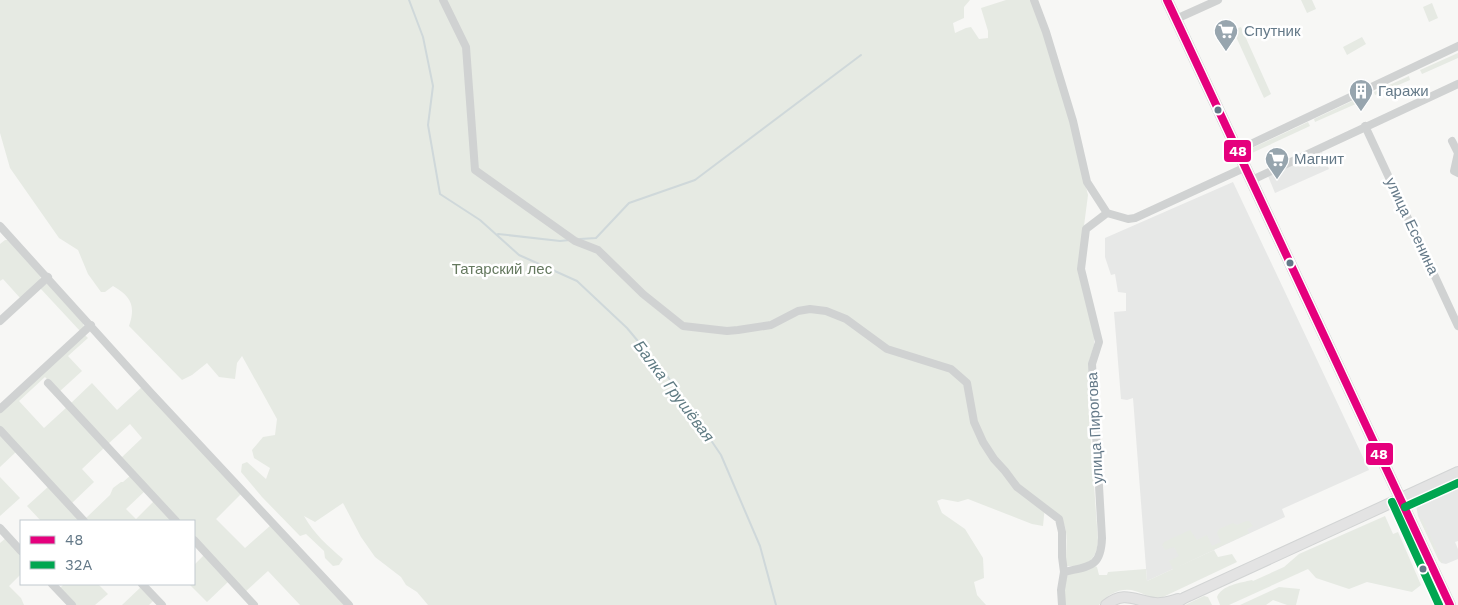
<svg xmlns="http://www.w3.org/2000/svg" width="1458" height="605" font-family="'Work Sans',sans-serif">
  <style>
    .built { fill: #e7e8e7 }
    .green { fill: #e6eae3 }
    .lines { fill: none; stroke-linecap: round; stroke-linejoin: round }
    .stream { stroke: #cfd8da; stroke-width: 2 }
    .major-casing { stroke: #d2d4d4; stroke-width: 12 }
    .minor { stroke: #d0d2d2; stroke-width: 8 }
    .major { stroke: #e3e3e3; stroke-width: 10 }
    .bus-1-casing { stroke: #fff; stroke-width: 11 }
    .bus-2-casing { stroke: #fff; stroke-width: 11 }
    .bus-1 { stroke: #e5007d; stroke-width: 8 }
    .bus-2 { stroke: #00a651; stroke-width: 8 }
    .bus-dot { fill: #647988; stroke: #fff; stroke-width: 2 }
    .labels { text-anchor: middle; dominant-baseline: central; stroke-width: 5; stroke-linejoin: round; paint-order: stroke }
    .poi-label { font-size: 15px; fill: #647988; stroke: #fff; text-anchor: start }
    .street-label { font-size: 15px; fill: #647988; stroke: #fff }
    .park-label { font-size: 15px; fill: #65795f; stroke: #fff }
    .water-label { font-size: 16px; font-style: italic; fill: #5f7b83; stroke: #fff }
    .line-badge { stroke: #fff; stroke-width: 2 }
    .badge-label { font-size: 14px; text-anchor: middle; font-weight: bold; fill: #fff }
  </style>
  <rect width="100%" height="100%" fill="#f7f7f5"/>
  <path class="built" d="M1322,152L1329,169L1275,193L1268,176Z
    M1233,182L1369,470L1282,509L1285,517L1147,581L1133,398L1127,400L1121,399L1114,312L1126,311V293L1118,292L1115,274L1111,275L1105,257V238Z
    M1458,478V541L1455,542L1458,549V559L1446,564L1441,563L1418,516L1416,505L1417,501L1423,495Z"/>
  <path class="green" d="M0,0H970L964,7V18L953,23L955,33L966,28L971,27L979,39L988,38V31L981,8L1006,0H1031L1044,33L1069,119L1088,195L1078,272L1094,333V345L1089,361L1091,401L1088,402L1098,540C1097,561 1086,567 1066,566C1065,540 1074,520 1045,506L1043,526L1032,524L968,499L958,502L942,499L937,501L942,513L965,529L983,558L984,578L974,582L977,595L986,605H428L417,592L406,585L401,577L375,557L361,537L343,503L315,522L304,516C314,534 328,546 343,559L339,565L333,566L325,558L324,551L306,534L300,536L262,497L241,472L242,464L247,462L266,479L270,468L254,458L252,450L263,437L275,435L277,419L242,356L237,363L235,379L219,377L207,363L192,375L182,380L129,326C136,306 131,296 113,286L105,292H101L88,274L78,250L59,238L10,168L0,133Z
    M1301,0H1312L1316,9L1307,13Z
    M1432,3L1438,18L1429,22L1423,7Z
    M1241,27L1271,94L1264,98L1233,30Z
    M1362,37L1366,44L1347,55L1343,47Z
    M1458,53V58L1422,74L1420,70Z
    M1409,76L1410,80L1375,95L1374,92Z
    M1365,95L1367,99L1315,122L1314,119Z
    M1308,122L1310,126L1252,153L1250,149Z
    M5,240H8L41,275L40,280L21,299L3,279L0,281V244Z
    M46,284H48L83,323L84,327L80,331L40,288Z
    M85,335L88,338L68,356L82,371L59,392L45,377L19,401L44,428L67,407L105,447L82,469L94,482L72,503L17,451L0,467V413Z
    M92,383L117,410L143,386L242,493L216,519L245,548L271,525L345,605H300L268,571L245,592L194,537V521H179L121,458L142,438L130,424L108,444L70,404Z
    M131,475L146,490L126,509L136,519L154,501L174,521H89L86,518L110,495L113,488L121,482H123Z
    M0,477L20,498L0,516Z
    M1458,484V487L1430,500L1424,498L1423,495L1447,484Z
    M49,486L80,519L78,521H41L27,506Z
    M1385,516L1393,534L1398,532L1421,585L1412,592L1367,582L1349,589L1316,578L1308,569L1229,605H1220L1217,597C1222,585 1240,583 1252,580L1253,581L1284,567L1299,554Z
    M1422,519L1443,563L1439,561L1420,520Z
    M1246,521H1249L1253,526L1247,529L1249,533L1173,569L1169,561L1179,556L1174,547L1165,550L1162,545L1164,542L1190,530L1197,540L1207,535L1212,546L1221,542L1217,533L1219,529L1233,523L1237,525Z
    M6,538L21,554V574L9,586L21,598L24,605H0V543Z
    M1214,550L1218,557L1232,554L1237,562L1163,597C1151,600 1146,594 1135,591C1122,587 1107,594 1099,605H1063L1066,574L1095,566L1097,567L1099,575H1107L1108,572L1146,569L1147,581Z
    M205,554L229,581L207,602L189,584H194V565Z
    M64,584H98L108,594L95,605H76L60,588Z
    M142,586L155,599L149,605H122Z
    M1279,587L1300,589L1296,605H1287L1273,600L1266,605H1240Z
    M1204,596L1208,597L1212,605H1185Z"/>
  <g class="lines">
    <path class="stream" d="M409,0L423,37L433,86L428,125L440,194L480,220L519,255L577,281L627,328L668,377L721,455L760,546L776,605
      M498,234L560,241L570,240
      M580,239L596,238L629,203L695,180L861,55"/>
    <g class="major-casing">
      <path id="major" d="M1167,0L1450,605
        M1106,605C1125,590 1135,601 1155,603C1162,604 1171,601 1178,599
        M1173,605L1184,598L1458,472"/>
    </g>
    <path class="minor" d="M443,0L466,47L475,170L575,241L598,250L643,294L683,326L727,331L738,330L771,325L798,311L810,309L826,311L846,319L887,349L951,369L967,383L974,422L983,442L994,459L1005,471L1017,487L1059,519L1062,532V557L1064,572
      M1034,0L1046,32L1073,121L1087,182L1107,213L1128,219L1135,218L1246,167
      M1176,19L1218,0
      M1365,126L1458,326
      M1452,141L1458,153L1454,171L1458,173
      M1238,150L1458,46
      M1252,180L1458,84
      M0,226L151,393L349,605
      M0,321L48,277
      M48,383L176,521
      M0,409L91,325
      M0,430L84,521
      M0,528L21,551
      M194,540L254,605
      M52,584L72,605
      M142,584L162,605
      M1062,605L1061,590L1064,572C1089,566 1101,568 1102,538L1092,364L1099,342L1081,269L1086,229L1107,213"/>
    <use href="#major" class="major"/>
    <g class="bus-1-casing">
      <path id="bus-1" d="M1167,0L1450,605"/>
    </g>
    <g class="bus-2-casing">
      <path id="bus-2" d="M1392,502L1439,605
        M1405,507L1458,483"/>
    </g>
    <use href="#bus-1" class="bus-1"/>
    <use href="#bus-2" class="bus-2"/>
  </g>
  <defs>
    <g id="supermarket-pin" transform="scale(1.25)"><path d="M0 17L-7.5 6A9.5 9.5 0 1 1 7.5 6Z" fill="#97a5ae" stroke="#fff"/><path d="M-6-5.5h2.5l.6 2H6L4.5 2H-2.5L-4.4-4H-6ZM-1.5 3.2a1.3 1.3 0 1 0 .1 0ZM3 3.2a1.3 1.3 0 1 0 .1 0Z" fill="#fff"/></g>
    <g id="building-pin" transform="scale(1.25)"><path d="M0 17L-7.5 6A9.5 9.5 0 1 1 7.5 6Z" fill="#97a5ae" stroke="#fff"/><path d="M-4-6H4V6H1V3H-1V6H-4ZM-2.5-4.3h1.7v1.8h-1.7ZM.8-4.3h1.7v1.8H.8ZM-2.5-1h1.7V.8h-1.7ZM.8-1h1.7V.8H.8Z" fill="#fff"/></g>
  </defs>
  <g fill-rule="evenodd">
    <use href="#supermarket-pin" x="1226" y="31"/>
    <use href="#building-pin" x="1361" y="91"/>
    <use href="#supermarket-pin" x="1277" y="159"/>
  </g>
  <g class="bus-dot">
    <circle cx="1218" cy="110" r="4.5"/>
    <circle cx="1290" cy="263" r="4.5"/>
    <circle cx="1423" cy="569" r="4.5"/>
  </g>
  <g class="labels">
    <g class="poi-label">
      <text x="1244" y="31">Спутник</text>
      <text x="1378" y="91">Гаражи</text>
      <text x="1294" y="159">Магнит</text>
    </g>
    <g class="street-label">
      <text transform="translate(1412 226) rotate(65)">улица Есенина</text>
      <text transform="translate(1095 428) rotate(-93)">улица Пирогова</text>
    </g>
    <g class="park-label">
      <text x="502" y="269">Татарский лес</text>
    </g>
    <g class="water-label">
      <text transform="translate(674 391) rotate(53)">Балка Грушёвая</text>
    </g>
  </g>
  <g class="line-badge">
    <rect x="1223" y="139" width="29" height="24" rx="5" fill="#e5007d"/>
    <rect x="1365" y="442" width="29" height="24" rx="5" fill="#e5007d"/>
  </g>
  <g class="badge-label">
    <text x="1238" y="156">48</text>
    <text x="1379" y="459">48</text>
  </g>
  <rect x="20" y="520" width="175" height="65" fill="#ffffff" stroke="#c1c9cf"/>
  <rect x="30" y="536" width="25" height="8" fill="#e5007d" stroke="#c1c9cf"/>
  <text x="65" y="545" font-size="15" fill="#647988">48</text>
  <rect x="30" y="561" width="25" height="8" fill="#00a651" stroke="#c1c9cf"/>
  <text x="65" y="570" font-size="15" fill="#647988">32A</text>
</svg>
